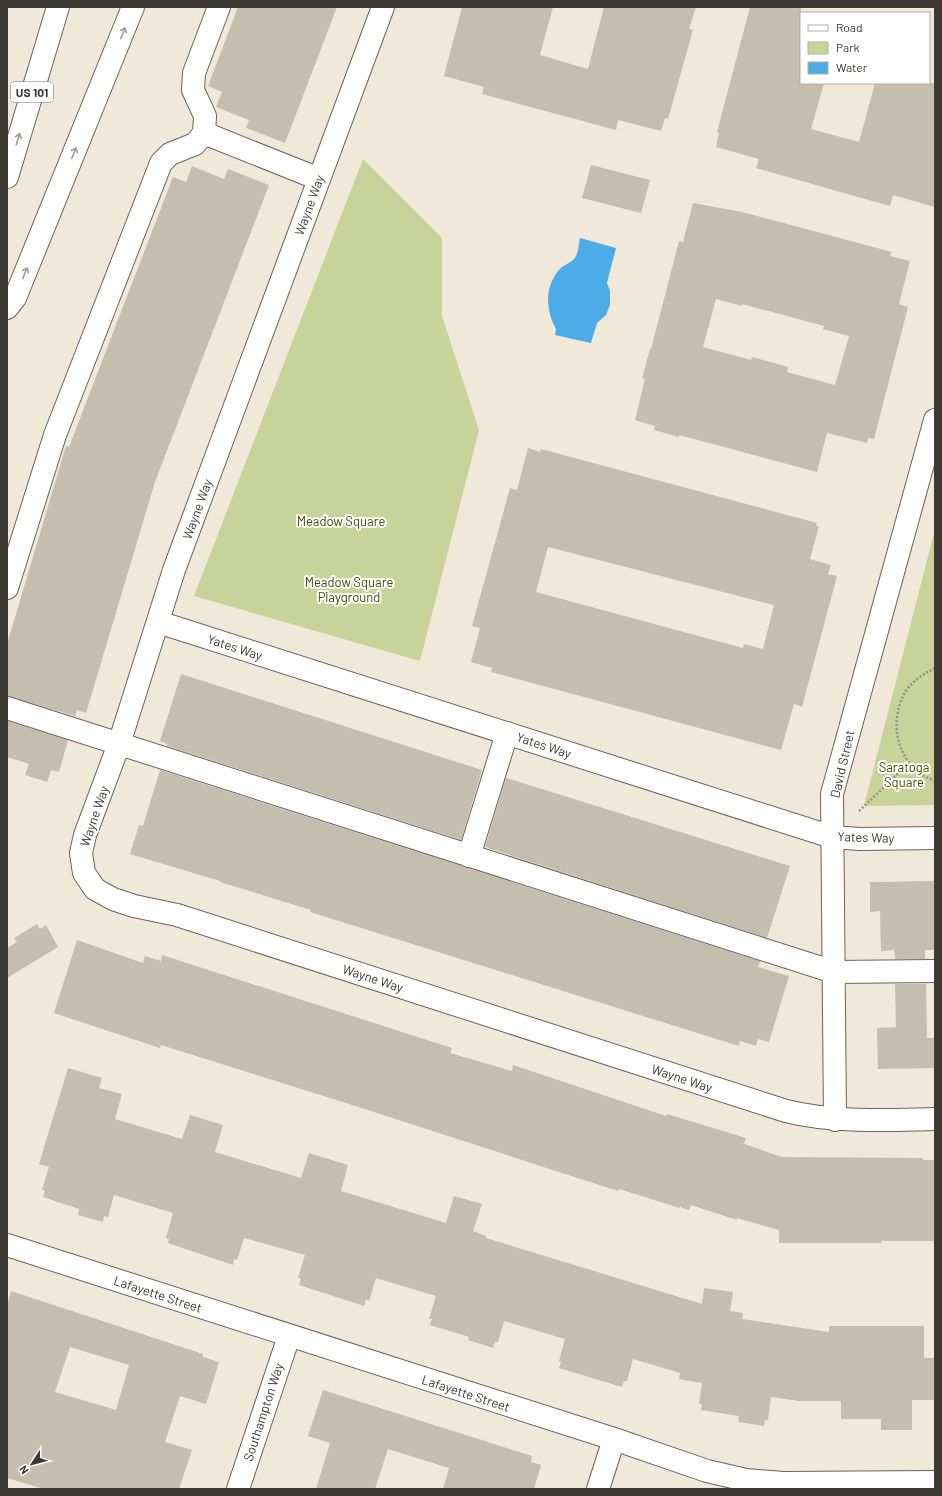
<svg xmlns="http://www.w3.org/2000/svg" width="942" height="1496" font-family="Barlow,sans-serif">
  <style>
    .green { fill: #c8d399 }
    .water { fill: #4cace7 }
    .building { fill: #c5bdad; fill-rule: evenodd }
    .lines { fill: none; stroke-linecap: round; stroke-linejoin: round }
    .minor-casing { stroke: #6b6456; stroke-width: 24 }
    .highway-casing { stroke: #6b6456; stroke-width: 24 }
    .path { stroke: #969085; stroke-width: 2.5; stroke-dasharray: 2 2; stroke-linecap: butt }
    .minor { stroke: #fff; stroke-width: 22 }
    .highway { stroke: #fff; stroke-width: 22 }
    .oneway { stroke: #9e9c99 }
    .labels { text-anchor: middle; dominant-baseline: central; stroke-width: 4; stroke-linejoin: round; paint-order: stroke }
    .shield { fill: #fff; stroke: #777470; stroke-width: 1 }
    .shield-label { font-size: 12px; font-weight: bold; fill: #3d3933 }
    .street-label { font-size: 13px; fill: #3d3933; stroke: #fff }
    .park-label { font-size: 13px; fill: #444d00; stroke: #fff }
  </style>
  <rect width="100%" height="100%" fill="#f0e8d8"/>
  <path class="green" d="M363,159L442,238V316L479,430L420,661L194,596Z
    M935,529V805L864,806Z"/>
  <path class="water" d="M580,238L616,248L607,283L610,291V305L606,315L597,323L591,343L555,335L556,329C546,311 544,287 559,270C563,265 570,263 574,259C578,255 579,243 580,238Z"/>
  <path class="building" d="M238,7H337L285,143L246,128L249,120L216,107L222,92L208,86Z
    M462,7H553L540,55L588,69L604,7H696L689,29L693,30L668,119L665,118L661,131L618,120L616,130L482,94L484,87L444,76Z
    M750,7H801V83H824L811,129L859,142L875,83H935V207L893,195L890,206L756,168L759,159L716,147L719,133L717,132Z
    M591,165L650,180L641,213L582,198Z
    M192,166L224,179L228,169L269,185L155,482L86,713L77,710L75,716L7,696V644L66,446L69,447L173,177L186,182Z
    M693,203L742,212L892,252L890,256L910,261L899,304L908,307L874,439L868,438L867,443L827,433L817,472L679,435V437L654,430L655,426L635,420L645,379L642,378L650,349H651L679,241L683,242ZM716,299L742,306V304L824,326L823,329L849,336L835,385L787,372L788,367L752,357L751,360L703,347Z
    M528,448L540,452L541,449L817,523L816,526H819L810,559L831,565L828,574L837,576L802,707L794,704L781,750L491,672L492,668L471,662L480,628L472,626L510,488L517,490ZM548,547L774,605L763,649L744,644L743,648L536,592Z
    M181,674L482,770L461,840L167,746V744L160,741Z
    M7,721L68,740L59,772L51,770L47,782L25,775L29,764L7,757Z
    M160,770L760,961L758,967L789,976L769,1042L758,1039L756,1046L740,1041L739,1046L310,912L311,910L220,882V881L130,854L139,825L143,826Z
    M506,778L790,866L767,938L485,847Z
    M935,881V950H925V959H895L894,950L881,951L880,911L870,912V882Z
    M37,924L40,929L46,925L58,947L7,978V948L17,942L14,938Z
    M77,940L143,963L145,956L161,961L162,955L452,1048L450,1053L512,1071L513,1065L666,1116L667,1114L746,1138L744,1144L782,1157L923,1158V1160H935V1241H881V1243H779V1230L737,1218V1220L691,1205L689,1210L680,1207V1208L619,1189L618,1191L346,1103L161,1045L160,1048L54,1013Z
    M895,984H926L927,1038H935V1068L878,1069L877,1028L896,1027Z
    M68,1068L102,1078L99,1088L122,1094L115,1119L182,1139L190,1115L223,1125L215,1152L301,1178L309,1153L348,1165L341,1191L446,1223L454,1196L482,1204L473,1231L486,1236V1238L702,1304L704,1288L733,1292L730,1311L743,1313L742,1319L829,1332V1326H924V1358H935V1400H912V1430H881V1419H841V1401H799L771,1397L768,1420H765L764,1426L738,1422L739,1416L701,1410L702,1404H699L702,1383L679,1379L680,1373L633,1359L627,1381H624L622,1387L559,1368L561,1362L559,1361L565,1339L504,1321L498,1342H495L493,1348L468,1340L469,1337L430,1325L432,1319H429L436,1296L376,1278L369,1301L366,1299L364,1306L299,1285L301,1279L298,1278L305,1255L244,1238L237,1260L234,1259L233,1265L168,1243L169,1239L166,1238L173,1213L114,1195L108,1217L104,1216L103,1222L78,1215L79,1209L43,1197L45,1191L42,1190L49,1167L39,1164Z
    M11,1291L203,1354V1357L219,1362L206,1404L180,1396L165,1442L192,1450L179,1489H44L7,1478V1307ZM70,1347L129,1365L116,1410L55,1392Z
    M323,1390L532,1456L531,1462L541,1465L534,1489H443L449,1468L388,1449L375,1489H316L330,1443L308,1436Z"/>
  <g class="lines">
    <g class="minor-casing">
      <path id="minor" d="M383,7L174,570L119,744L85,835L81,853L84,873L95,889L113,899L134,906L177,915L786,1111C835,1123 885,1120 935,1119
        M204,133L319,179
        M7,588L55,435L161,163L170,154L195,144L204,133L205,116L193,90L194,73L219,7
        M158,622L832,837L860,839L935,838
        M7,708L834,972L935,971
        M469,856L507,733
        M835,1120L832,794L935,420
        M7,1245L614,1439L707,1471L746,1480L783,1483L935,1482
        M238,1489L289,1336
        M598,1489L614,1439"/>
    </g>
    <g class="highway-casing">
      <path id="highway" d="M7,177L58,7
        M7,308L15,298L133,7"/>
    </g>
    <path class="path" d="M935,668C923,674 911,682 904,694C890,720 896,757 921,774C925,777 931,779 935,781
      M859,811L909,763"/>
    <use href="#minor" class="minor"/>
    <use href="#highway" class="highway"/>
  </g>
  <defs><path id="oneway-shaft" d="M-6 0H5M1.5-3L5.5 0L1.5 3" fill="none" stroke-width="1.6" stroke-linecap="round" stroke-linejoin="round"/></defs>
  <g class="oneway">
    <use href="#oneway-shaft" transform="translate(123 33) rotate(-68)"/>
    <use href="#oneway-shaft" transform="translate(18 139) rotate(-73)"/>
    <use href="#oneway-shaft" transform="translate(74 153) rotate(-68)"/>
    <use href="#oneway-shaft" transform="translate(25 273) rotate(-68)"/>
  </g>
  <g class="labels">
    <rect class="shield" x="11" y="82" width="42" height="20" rx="3"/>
    <g class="shield-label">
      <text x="32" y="92">US 101</text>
    </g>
    <g class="street-label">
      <text transform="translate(309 205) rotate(-70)">Wayne Way</text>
      <text transform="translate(197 509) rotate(-70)">Wayne Way</text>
      <text transform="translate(235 647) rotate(18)">Yates Way</text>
      <text transform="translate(544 745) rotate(18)">Yates Way</text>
      <text transform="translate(842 764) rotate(-77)">David Street</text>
      <text transform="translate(94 816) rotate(-71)">Wayne Way</text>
      <text transform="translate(866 837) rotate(2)">Yates Way</text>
      <text transform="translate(373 978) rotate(18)">Wayne Way</text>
      <text transform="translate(682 1078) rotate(18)">Wayne Way</text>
      <text transform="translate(158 1294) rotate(18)">Lafayette Street</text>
      <text transform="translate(466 1393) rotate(18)">Lafayette Street</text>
      <text transform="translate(263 1412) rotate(-72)">Southampton Way</text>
    </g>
    <g class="park-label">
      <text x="341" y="521">Meadow Square</text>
      <text x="349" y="582">Meadow Square<tspan x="349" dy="15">Playground</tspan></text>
      <text x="904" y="767">Saratoga<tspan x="904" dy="15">Square</tspan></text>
    </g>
  </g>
  <rect width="942" height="1496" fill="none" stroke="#3d3933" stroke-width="16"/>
  <rect x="800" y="12" width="130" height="72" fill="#ffffff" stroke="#b1b0ad"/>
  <rect x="808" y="25" width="20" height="6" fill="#ffffff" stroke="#b1b0ad"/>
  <text x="836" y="32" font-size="12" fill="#3d3933">Road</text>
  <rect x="808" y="42" width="20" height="12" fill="#c8d399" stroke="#b1b0ad"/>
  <text x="836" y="52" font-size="12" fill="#3d3933">Park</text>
  <rect x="808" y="62" width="20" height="12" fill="#4cace7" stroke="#b1b0ad"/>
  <text x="836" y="72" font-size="12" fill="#3d3933">Water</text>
  <g transform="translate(32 1464) rotate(234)" stroke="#ffffff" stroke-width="3" paint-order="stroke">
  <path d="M0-3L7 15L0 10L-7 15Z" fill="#3d3933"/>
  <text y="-6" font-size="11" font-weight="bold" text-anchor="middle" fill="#3d3933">N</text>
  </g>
</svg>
